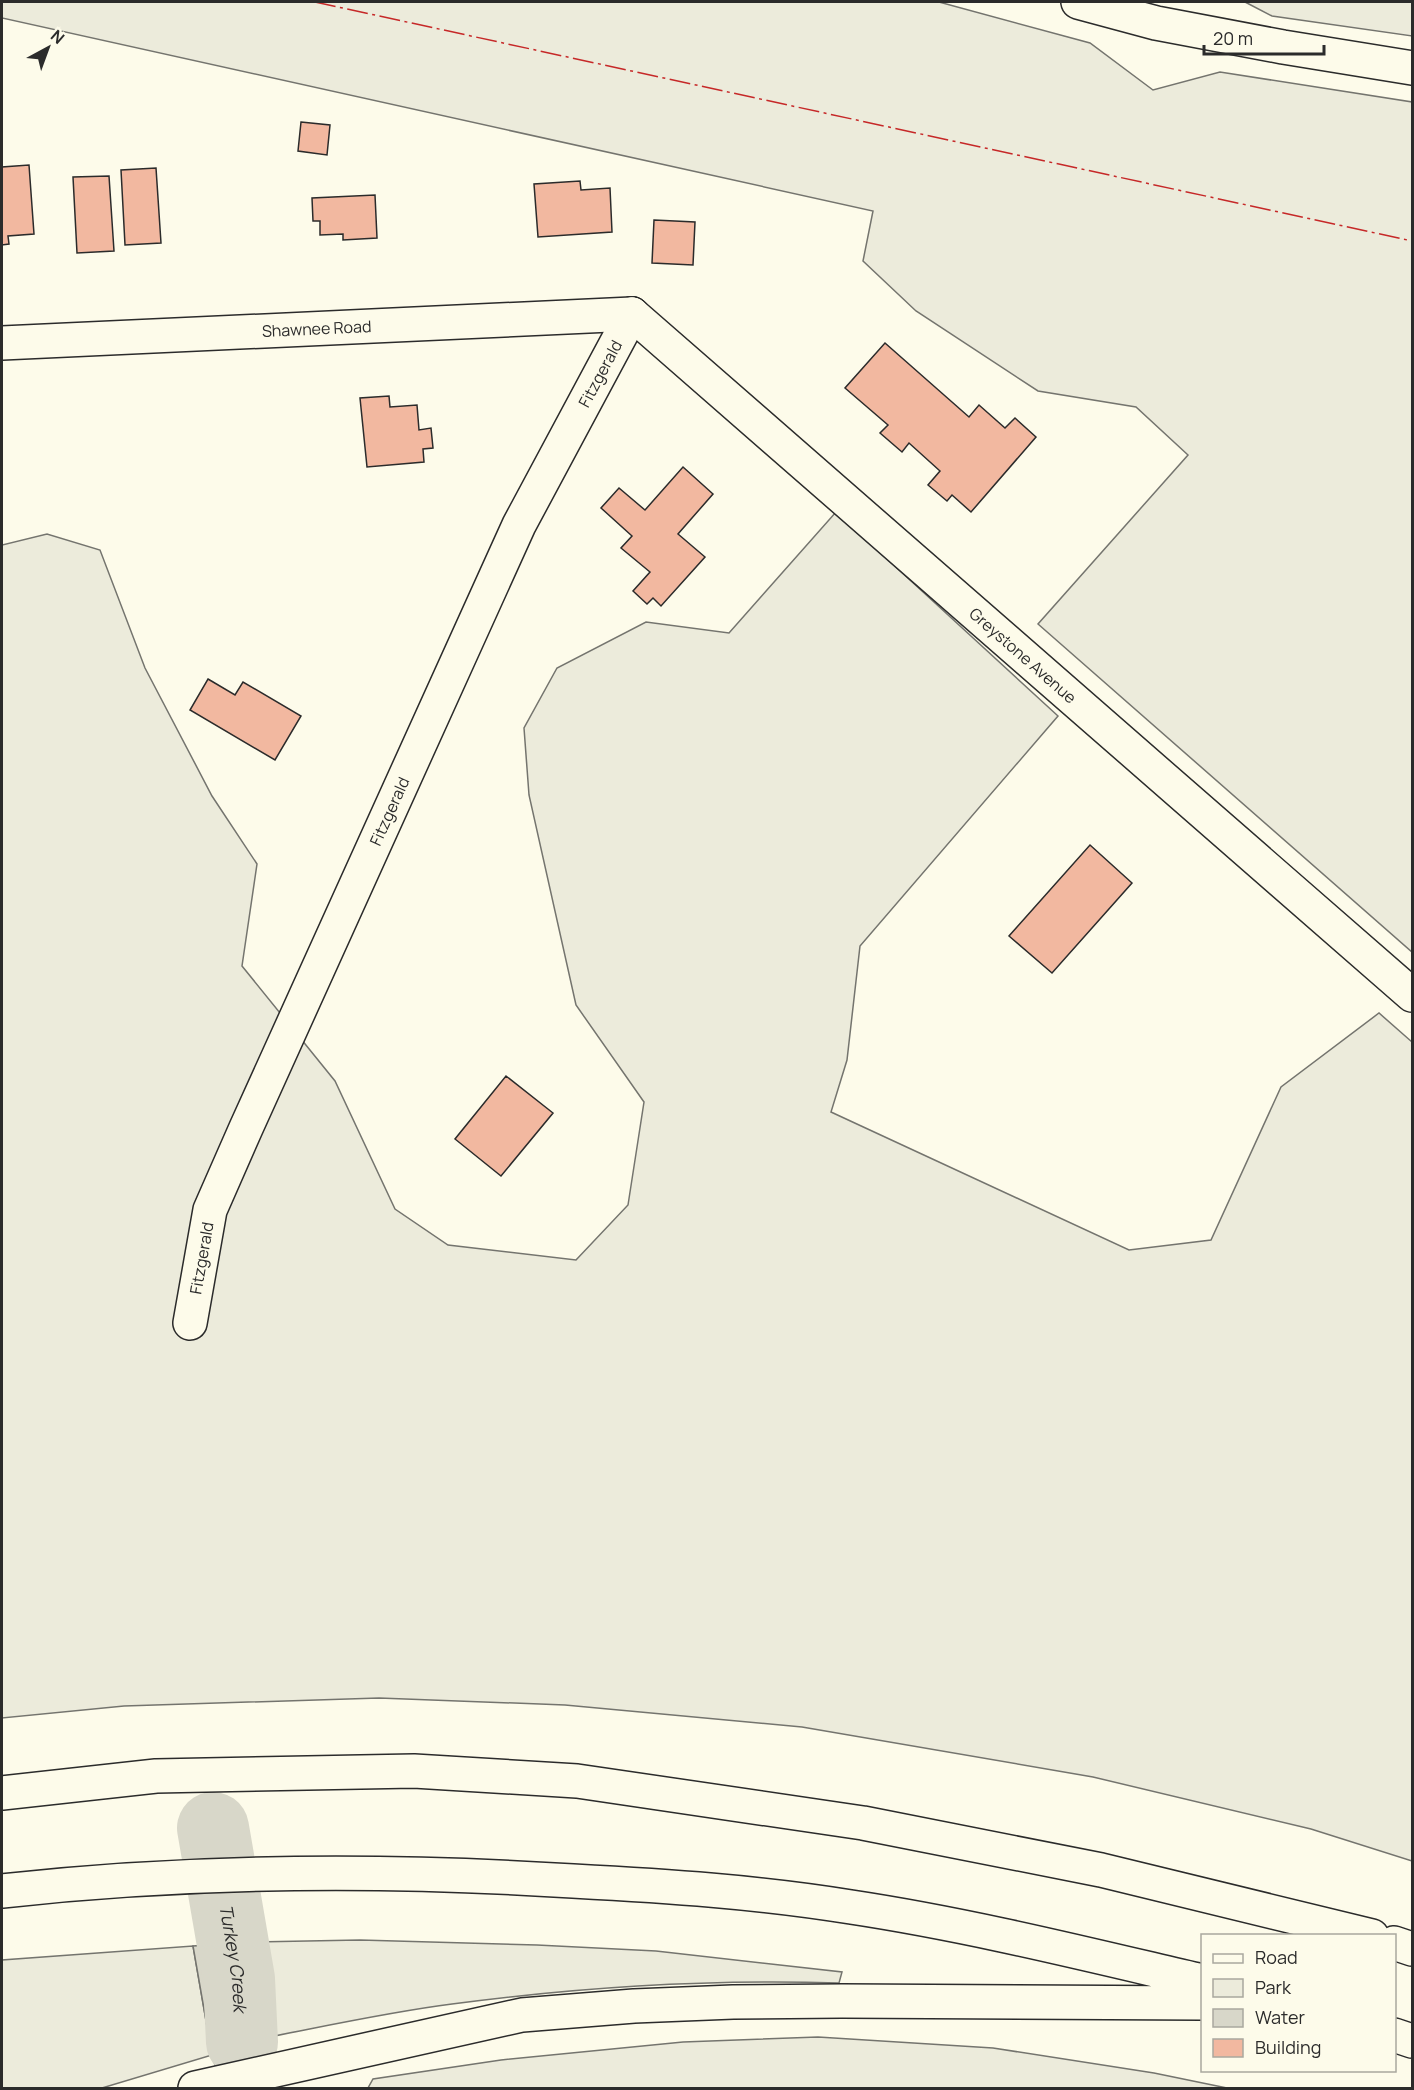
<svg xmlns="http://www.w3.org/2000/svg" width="1414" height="2090" font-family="Manrope,sans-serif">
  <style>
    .green { fill: #ecebdb; stroke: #74746e; stroke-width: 1.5 }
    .water { fill: #d8d7c9; stroke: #74746e; stroke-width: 1.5 }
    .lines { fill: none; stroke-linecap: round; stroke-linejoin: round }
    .river { stroke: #d8d7c9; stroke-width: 72 }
    .building { fill: #f2b8a0; stroke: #2b2b2b; stroke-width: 1.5 }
    .minor-casing { stroke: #2b2b2b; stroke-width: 36 }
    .highway-casing { stroke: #2b2b2b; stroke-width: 36 }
    .minor { stroke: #fdfbea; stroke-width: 33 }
    .highway { stroke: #fdfbea; stroke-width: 33 }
    .power { stroke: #c62828; stroke-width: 1.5; stroke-dasharray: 21 4.5 3 4.5; stroke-linecap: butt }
    .labels { text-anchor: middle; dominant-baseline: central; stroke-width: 4.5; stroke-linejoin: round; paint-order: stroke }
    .street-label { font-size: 16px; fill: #2b2b2b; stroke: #fdfbea }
    .water-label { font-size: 18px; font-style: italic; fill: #2b2b2b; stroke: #fdfbea }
  </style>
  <rect width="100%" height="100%" fill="#fdfbea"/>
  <path class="green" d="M2,2H939L1090,43L1153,90L1220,72L1412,102V952L1038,624L1188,455L1136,407L1038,391L916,311L863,261L873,211L2,18Z
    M1245,2H1412V36L1272,16Z
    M836,512L1058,716L860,946L847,1060L831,1112L1129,1250L1211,1240L1281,1087L1379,1013L1412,1042V1861L1311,1829L1093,1777L802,1727L565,1705L379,1698L124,1706L2,1718V545L47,534L100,550L145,668L212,796L257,864L242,966L335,1081L395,1209L448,1245L576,1260L628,1205L644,1102L576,1005L529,795L524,728L557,668L646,622L729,633Z
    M360,1940L537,1945L656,1951L842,1972L839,1983C710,1979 580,1987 452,2004C389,2012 326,2026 264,2038L254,1942Z
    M193,1946L212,2055L102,2088H2V1960Z
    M818,2037L993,2048L1154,2073L1227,2088H368L373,2079L501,2060L683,2042Z"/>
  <path class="water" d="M254,1942L264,2038L263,2088H222L212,2055L193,1946Z"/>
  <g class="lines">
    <path class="river" id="s1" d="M213,1828L239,1979L242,2042"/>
  </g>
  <path class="building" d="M301,122L330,125L327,155L298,151Z
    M29,165L34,234L8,236L9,244L2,245V167Z
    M156,168L161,243L125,245L121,170Z
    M109,176L114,251L77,253L73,177Z
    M580,181L581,190L610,188L612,232L538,237L534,184Z
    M375,195L377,238L343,240V234L320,235V221H313L312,198Z
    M654,220L695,222L693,265L652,263Z
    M885,343L969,417L979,405L1005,428L1015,418L1036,437L971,512L952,495L947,501L928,485L940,471L909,443L902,452L880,433L888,425L845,388Z
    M389,396L390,407L417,405L419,430L431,428L433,448L423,449L424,462L367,467L360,398Z
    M683,467L713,494L678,534L705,557L661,606L653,598L647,604L633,591L650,572L621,548L632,536L601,508L619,488L645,510Z
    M208,679L235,695L243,682L301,716L275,760L190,710Z
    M1090,845L1132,883L1052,973L1009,936Z
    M506,1076L553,1113L501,1176L455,1139Z"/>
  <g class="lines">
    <g class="minor-casing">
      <g id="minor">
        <path d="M1078,2L1156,23L1283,47L1412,68"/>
        <path id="s2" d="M632,314L1412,995"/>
        <path id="s3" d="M2,343L632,314"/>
        <path id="s4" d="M190,1323L210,1210L246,1128L519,525L632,314"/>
      </g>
    </g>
    <g class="highway-casing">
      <path id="highway" d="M2,1793L156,1776L414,1771L577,1781L863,1823L1101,1870L1372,1936
        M2,1891C191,1870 383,1869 573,1881C666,1886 759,1892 851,1907C970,1925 1086,1954 1202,1981
        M1394,1943L1412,1949
        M1394,2035L1412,2041
        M195,2088L522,2015L634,2006L733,2002L842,2001L1202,2003"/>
    </g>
    <use href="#minor" class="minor"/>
    <use href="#highway" class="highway"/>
    <path class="power" d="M315,2L1412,241"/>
  </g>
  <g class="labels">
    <g class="street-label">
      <text stroke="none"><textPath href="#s3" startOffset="315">Shawnee Road</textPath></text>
      <text stroke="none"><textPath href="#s4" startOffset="1038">Fitzgerald</textPath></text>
      <text stroke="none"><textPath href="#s2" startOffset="519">Greystone Avenue</textPath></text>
      <text stroke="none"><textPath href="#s4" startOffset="552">Fitzgerald</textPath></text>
      <text stroke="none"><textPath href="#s4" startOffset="66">Fitzgerald</textPath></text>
    </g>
    <g class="water-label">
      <text stroke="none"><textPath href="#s1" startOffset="132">Turkey Creek</textPath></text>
    </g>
  </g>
  <rect width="1414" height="2090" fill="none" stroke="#2b2b2b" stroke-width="6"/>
  <rect x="1201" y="1934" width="195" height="138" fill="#fdfbea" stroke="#a9a89e" stroke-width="1.5"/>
  <rect x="1213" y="1954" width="30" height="9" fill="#fdfbea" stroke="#a9a89e" stroke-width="1.5"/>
  <text x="1255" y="1964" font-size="18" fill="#2b2b2b">Road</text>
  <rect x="1213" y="1979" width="30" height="18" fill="#ecebdb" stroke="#a9a89e" stroke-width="1.5"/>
  <text x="1255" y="1994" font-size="18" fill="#2b2b2b">Park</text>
  <rect x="1213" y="2009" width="30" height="18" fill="#d8d7c9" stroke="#a9a89e" stroke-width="1.5"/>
  <text x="1255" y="2024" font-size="18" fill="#2b2b2b">Water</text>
  <rect x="1213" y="2039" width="30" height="18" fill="#f2b8a0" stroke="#a9a89e" stroke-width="1.5"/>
  <text x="1255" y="2054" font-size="18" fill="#2b2b2b">Building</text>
  <g transform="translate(48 48) rotate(41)" stroke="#fdfbea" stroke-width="4.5" paint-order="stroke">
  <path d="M0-4.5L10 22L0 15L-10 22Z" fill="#2b2b2b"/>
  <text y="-9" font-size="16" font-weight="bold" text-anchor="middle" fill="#2b2b2b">N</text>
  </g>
  <path d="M1204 45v9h120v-9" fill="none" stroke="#2b2b2b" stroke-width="3"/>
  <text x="1213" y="45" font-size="18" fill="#2b2b2b" stroke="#fdfbea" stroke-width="4.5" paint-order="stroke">20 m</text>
</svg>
